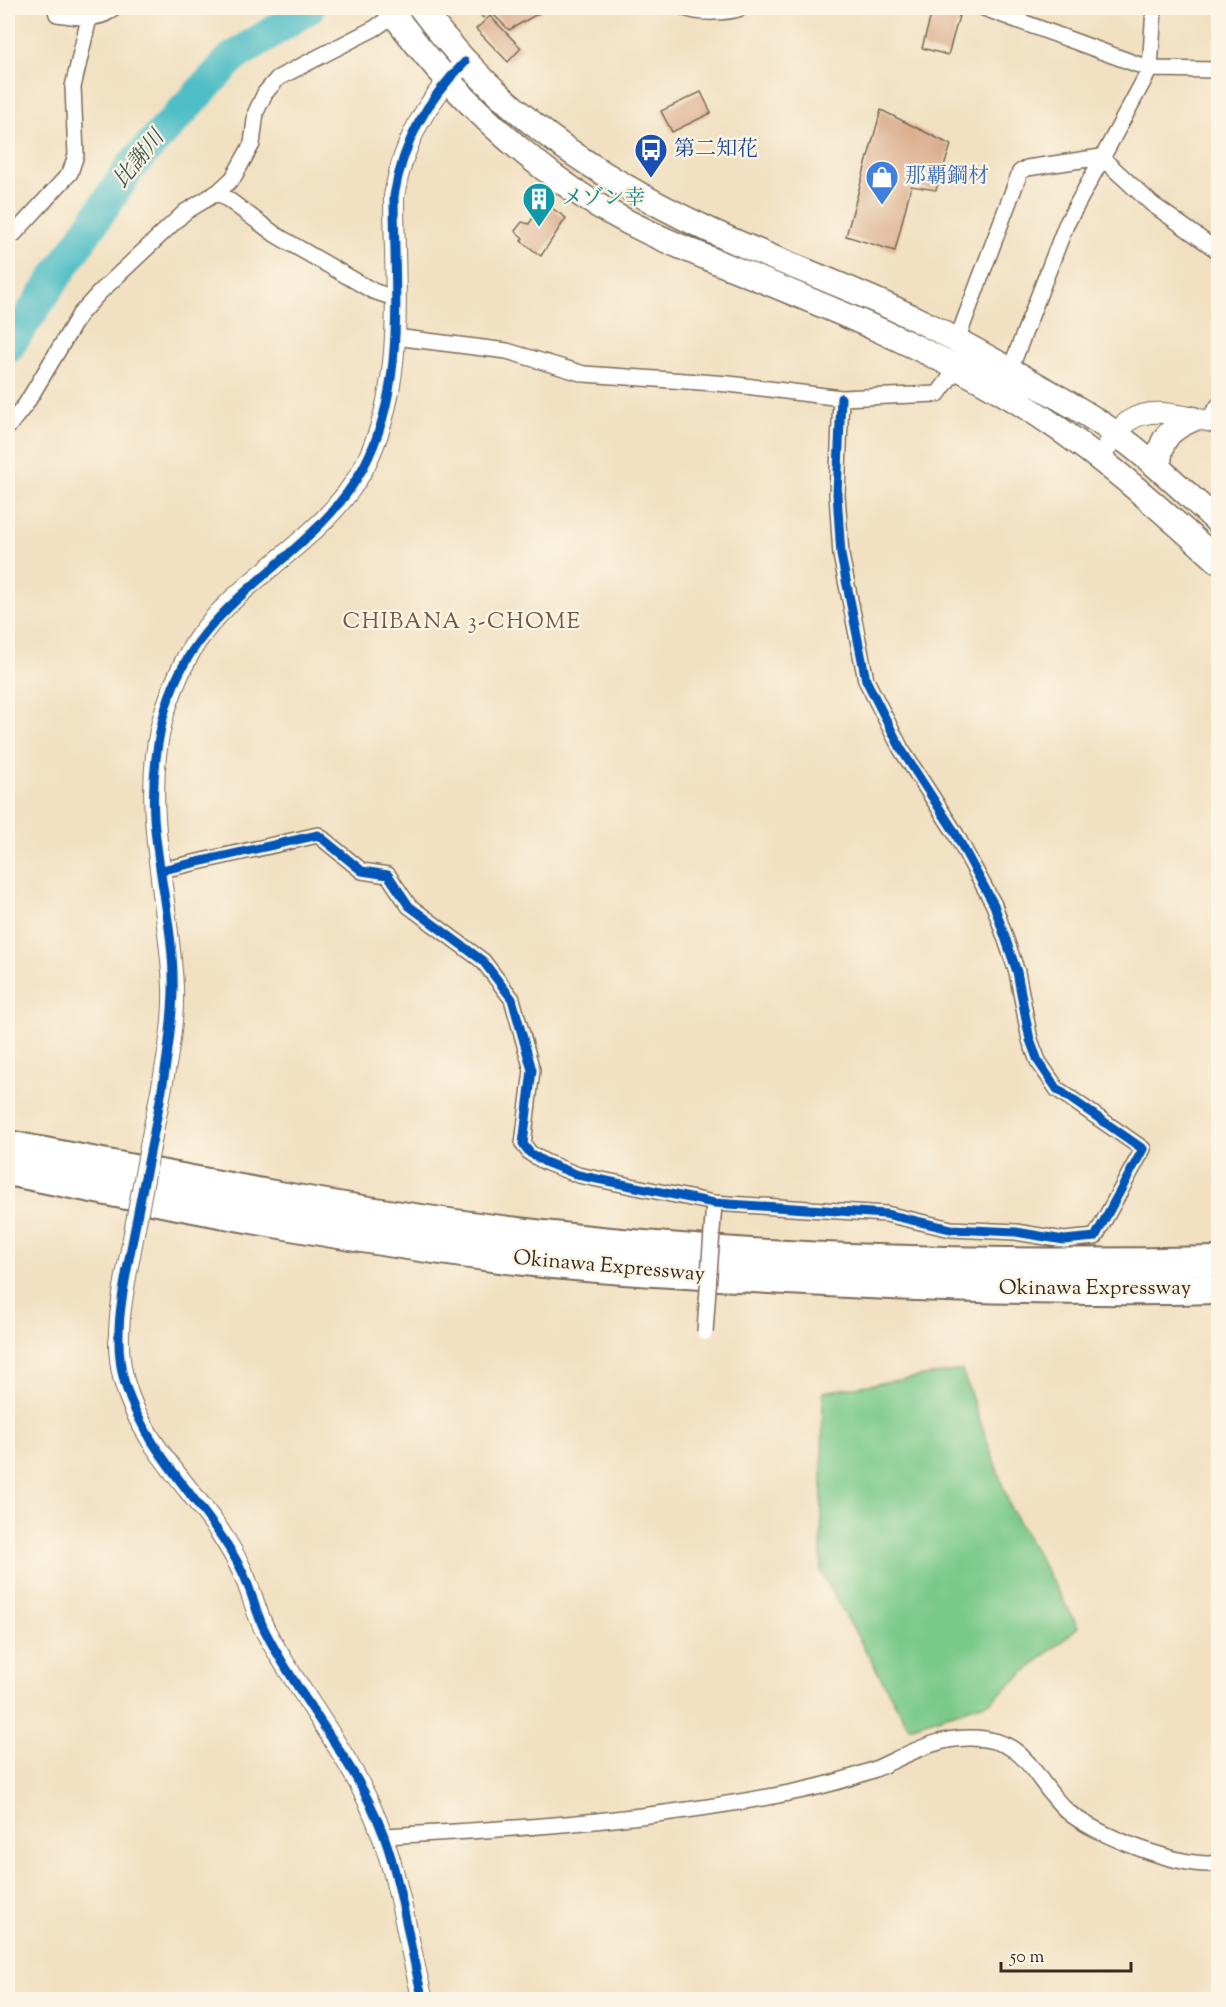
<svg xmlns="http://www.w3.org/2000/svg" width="1226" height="2007" font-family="'Sorts Mill Goudy','Noto Serif JP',serif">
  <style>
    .green { fill: #79c98a; stroke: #5a7a54; stroke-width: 1.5 }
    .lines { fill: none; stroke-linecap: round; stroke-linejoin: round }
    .river { stroke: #50bec6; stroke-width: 32 }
    .building { fill: #daad8e }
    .minor-casing { stroke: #7b6a57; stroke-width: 18 }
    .tertiary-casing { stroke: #7b6a57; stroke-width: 22 }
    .primary-casing { stroke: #7b6a57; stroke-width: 27 }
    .motorway-casing { stroke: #7b6a57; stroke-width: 32 }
    .minor { stroke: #fff; stroke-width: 15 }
    .tertiary { stroke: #fff; stroke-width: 20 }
    .primary { stroke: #fff; stroke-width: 24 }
    .motorway { stroke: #fff; stroke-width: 28 }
    .minor-bridge-casing { stroke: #7b6a57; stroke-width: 18; stroke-linecap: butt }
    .tertiary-bridge-casing { stroke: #7b6a57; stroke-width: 22; stroke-linecap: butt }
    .minor-bridge { stroke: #fff; stroke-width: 15 }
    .tertiary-bridge { stroke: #fff; stroke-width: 20 }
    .cycleway-casing { stroke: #fcf5e5; stroke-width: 13 }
    .cycleway { stroke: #0057b8; stroke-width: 9 }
    .labels { text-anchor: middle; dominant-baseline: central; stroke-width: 4.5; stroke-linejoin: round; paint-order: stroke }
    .transit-label { font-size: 21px; fill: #164399; stroke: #fcf5e5; text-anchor: start }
    .shop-label { font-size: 21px; fill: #366cbe; stroke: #fcf5e5; text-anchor: start }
    .culture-label { font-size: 21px; fill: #0d838f; stroke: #fcf5e5; text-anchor: start }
    .street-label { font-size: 21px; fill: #3b2a1e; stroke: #fcf5e5 }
    .water-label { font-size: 22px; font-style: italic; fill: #415650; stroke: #fcf5e5 }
    .neighbourhood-label { font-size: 22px; letter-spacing: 1.5px; fill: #735845; stroke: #fcf5e5 }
  </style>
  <rect width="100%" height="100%" fill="#fcf5e5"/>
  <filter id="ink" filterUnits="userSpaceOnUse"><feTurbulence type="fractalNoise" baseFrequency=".0167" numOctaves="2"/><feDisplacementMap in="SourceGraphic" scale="12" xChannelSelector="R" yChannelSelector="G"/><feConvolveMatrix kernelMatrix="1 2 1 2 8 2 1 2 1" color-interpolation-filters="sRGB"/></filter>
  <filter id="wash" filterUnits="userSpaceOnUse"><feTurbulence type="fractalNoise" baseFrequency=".008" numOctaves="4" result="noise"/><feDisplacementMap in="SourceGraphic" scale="24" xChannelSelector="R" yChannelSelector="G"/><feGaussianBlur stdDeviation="1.35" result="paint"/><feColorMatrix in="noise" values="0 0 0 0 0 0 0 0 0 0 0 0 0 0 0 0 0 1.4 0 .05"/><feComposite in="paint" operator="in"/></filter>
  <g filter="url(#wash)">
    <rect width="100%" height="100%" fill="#f1e0c1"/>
    <path class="green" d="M962,1370L1011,1509L1078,1627L991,1701L909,1727L821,1572L823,1392Z"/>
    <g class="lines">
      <path class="river" d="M8,347L133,164L232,58L309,8"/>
    </g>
    <g id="blocks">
      <path class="building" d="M475,8H548L509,30L490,11L483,18Z
        M933,8L961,9L948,55L922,48Z
        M490,16L521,48L508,62L476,29Z
        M701,92L711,113L672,132L661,111Z
        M881,110L951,145L936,190L911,186L895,251L846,236Z
        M543,202L566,218L541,256L521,241L523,238L515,231L522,222L529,224Z"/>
    </g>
  </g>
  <g filter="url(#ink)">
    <use href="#blocks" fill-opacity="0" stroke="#7b6a57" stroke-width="1.5"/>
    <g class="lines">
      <g class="minor-casing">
        <path id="minor" d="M55,8L57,14C75,16 99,23 113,8
          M685,8C699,14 727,13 741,8
          M984,8L1150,69L1218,70
          M218,192L276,235L373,291L394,298
          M14,234L70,173L76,155L73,87L89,18
          M395,337L507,351L584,374L729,384L841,398L938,394L957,368
          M957,340L1020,172L1027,168L1101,157L1152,204L1218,251
          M1010,370L1066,225L1150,69L1154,8
          M1207,421L1218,406
          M8,427L26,404L80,314L99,293L185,212L218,192L233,178L252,144L256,112L265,93L278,78L375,28L394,15
          M162,870L318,835L362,871L388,875L409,906L483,961L512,999L532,1070L523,1144L530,1153L545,1162L578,1175L714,1203L886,1214L951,1229L1016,1232L1064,1240L1095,1237L1143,1149L1057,1089L1038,1061L1030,1040L1017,972L994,905L954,831L901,749L866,680L841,555L837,494L841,398
          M384,1836C523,1829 662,1819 799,1791C824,1786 848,1779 873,1770C905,1756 935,1737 971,1738C1030,1739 1030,1777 1067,1811C1093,1834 1184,1870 1218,1863"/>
      </g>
      <g class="tertiary-casing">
        <path id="tertiary" d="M1100,458C1108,445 1117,429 1130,420C1155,404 1192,419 1218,423
          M150,1147C159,1097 175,1037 173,987C169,899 139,800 164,714C172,689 182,664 196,642C239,577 325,541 364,467C407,384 394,286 394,196C403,142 426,101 465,62
          M134,1233C126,1281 111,1333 124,1381C140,1440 185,1481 218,1529C227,1543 237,1558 243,1573C252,1592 256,1614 266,1632C295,1685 333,1733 361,1787C397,1854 404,1928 423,2000"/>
      </g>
      <g class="primary-casing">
        <path id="primary" d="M389,8C440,78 500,139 572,189C628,228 696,253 759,279C840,312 923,347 998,390C1080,437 1149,498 1218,561
          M421,8C498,111 591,174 707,229C777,262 850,286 920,321C956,339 991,359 1026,379C1056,396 1088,413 1116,434C1152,460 1185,492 1218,522
          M1159,468C1159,439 1168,430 1193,419"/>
      </g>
      <g class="motorway-casing">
        <path id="motorway" d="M8,1145C174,1177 340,1210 509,1231C744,1260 982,1266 1218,1261
          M8,1171C174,1205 340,1238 508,1259C589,1269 672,1273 753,1278C908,1287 1063,1293 1218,1289"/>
      </g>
      <use href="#minor" class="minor"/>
      <use href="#tertiary" class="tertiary"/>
      <use href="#primary" class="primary"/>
      <use href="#motorway" class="motorway"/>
      <g class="minor-bridge-casing">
        <path id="minor-bridge" d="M705,1332L714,1203"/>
      </g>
      <g class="tertiary-bridge-casing">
        <path id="tertiary-bridge" d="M134,1233L150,1147"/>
      </g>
      <use href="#minor-bridge" class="minor-bridge"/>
      <use href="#tertiary-bridge" class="tertiary-bridge"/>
      <g class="cycleway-casing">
        <path id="cycleway" d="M162,870L318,835L362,871L388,875L409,906L483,961L512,999L532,1070L523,1144L530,1153L545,1162L578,1175L714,1203L886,1214L951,1229L1016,1232L1064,1240L1095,1237L1143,1149L1057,1089L1038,1061L1030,1040L1017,972L994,905L954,831L901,749L866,680L841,555L837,494L841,398
          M423,2000C409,1946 403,1889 384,1836C356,1761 301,1702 265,1631C255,1611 251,1587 240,1567C206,1503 146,1454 125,1384C110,1333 126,1278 135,1228C149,1152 170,1070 173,993C175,934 158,876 154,817C152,785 156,749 163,718C191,597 309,567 363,468C407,387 394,285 394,196C403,142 426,101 465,62"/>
      </g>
      <use href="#cycleway" class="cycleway"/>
    </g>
  </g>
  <defs>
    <g id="bus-pin" transform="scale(1.725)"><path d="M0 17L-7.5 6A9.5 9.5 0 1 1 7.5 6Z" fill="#1a4fb4" stroke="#fcf5e5"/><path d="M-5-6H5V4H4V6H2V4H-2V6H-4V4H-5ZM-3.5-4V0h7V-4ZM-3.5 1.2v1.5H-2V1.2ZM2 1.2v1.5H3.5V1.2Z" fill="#fff"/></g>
    <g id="shop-pin" transform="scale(1.725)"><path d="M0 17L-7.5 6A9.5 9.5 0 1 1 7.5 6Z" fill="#3f7fe0" stroke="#fcf5e5"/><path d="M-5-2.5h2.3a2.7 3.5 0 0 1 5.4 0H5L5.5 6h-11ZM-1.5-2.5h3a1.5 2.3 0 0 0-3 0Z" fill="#fff"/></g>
    <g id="building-pin" transform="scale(1.725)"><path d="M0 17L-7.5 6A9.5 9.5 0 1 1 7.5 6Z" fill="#0f9aa8" stroke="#fcf5e5"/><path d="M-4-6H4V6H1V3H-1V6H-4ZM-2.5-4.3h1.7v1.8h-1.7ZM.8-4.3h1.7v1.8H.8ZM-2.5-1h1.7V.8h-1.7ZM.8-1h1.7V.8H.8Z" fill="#fff"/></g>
  </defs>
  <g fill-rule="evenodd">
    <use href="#bus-pin" x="651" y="150"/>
    <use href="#shop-pin" x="882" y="177"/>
    <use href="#building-pin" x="539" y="199"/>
  </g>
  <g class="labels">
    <g class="transit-label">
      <text x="674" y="150">第二知花</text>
    </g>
    <g class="shop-label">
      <text x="905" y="177">那覇鋼材</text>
    </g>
    <g class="culture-label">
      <text x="562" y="199">メゾン幸</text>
    </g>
    <g class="street-label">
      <text transform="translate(609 1267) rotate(5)">Okinawa Expressway</text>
      <text x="1095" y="1289">Okinawa Expressway</text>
    </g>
    <g class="water-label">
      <text transform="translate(140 160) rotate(-51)">比謝川</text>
    </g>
    <g class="neighbourhood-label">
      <text x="462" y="623">CHIBANA 3-CHOME</text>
    </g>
  </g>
  <rect width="1226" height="2007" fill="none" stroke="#fcf5e5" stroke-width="30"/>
  <path d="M1001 1962v9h130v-9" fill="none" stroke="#3b2a1e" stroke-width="3"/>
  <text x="1010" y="1962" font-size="18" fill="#3b2a1e" stroke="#fcf5e5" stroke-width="4.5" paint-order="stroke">50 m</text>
</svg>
